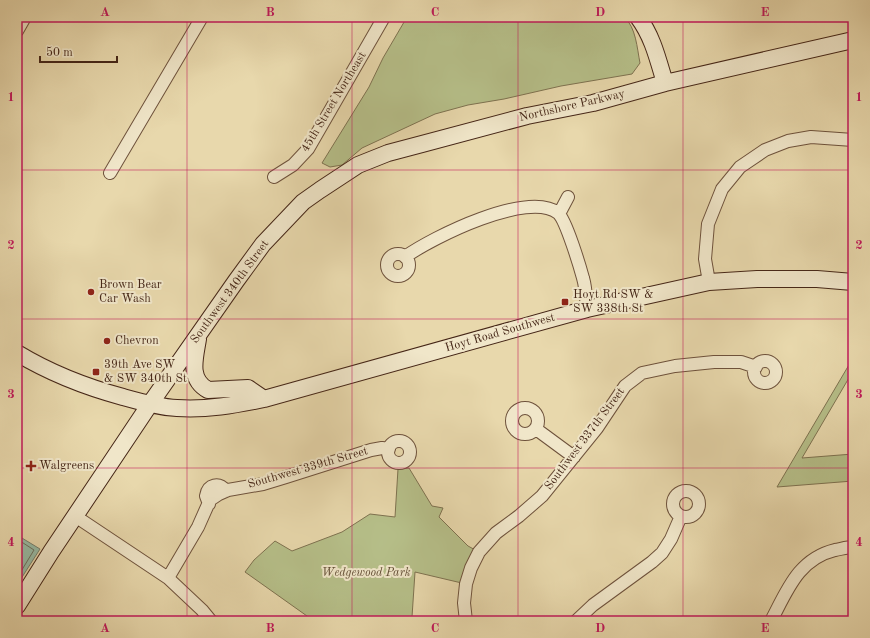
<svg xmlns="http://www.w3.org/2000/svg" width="870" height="638" font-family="'Old Standard TT',serif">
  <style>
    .green { fill: #b6bf89; stroke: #7e7250 }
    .water { fill: #98bba5; stroke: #777f6c }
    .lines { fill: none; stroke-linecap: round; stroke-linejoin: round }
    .shore { stroke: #6e705e; stroke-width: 1 }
    .street-casing { stroke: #6e523c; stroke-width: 14 }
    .secondary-casing { stroke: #452617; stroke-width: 18 }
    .street { stroke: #f0e6c9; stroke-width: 12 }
    .secondary { stroke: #f0e6c9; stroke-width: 16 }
    .grid { fill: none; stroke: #c2185b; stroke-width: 1; stroke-opacity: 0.55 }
    .poi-dot { fill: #8f2418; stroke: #f0e6c9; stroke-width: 1.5 }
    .labels { text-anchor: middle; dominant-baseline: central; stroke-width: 4; stroke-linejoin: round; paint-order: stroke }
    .street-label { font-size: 12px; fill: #452617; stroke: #f0e6c9 }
    .poi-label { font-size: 12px; fill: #452617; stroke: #f0e6c9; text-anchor: start }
    .park-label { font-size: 12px; font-style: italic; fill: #614c34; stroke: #f0e6c9 }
    .neatline { fill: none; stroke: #c2185b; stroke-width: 1.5 }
    .grid-label { font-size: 13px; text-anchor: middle; font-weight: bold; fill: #c2185b }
  </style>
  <rect width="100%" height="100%" fill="#e8d8ac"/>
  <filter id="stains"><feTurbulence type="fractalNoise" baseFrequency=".005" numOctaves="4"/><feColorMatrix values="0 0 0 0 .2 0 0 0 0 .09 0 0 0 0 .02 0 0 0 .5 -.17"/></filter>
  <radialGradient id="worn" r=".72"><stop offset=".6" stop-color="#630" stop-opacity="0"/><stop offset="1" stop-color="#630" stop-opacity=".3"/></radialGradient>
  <path class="green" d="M407,17H624C636,27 637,48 640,63L632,74L561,86L504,99L468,105L435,114L362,148L342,165L330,167L322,163L369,87L383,58Z
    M853,358V371L802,458L853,454V481L777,487Z
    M409,468L432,506L443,508L439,517L468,546L479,552L466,584L415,572L412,617L404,621H314L245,572L254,560L275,541L292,551L342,532L370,514L395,517L398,469Z"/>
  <path class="water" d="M17,535L40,549L17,585Z"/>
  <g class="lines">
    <path class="shore" d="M17,539L34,550L17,578"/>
    <g class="street-casing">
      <path id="street" d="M17,31L25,17
        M110,173L202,17
        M274,177L293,165L308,149L384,17
        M559,214L568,197
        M387 265a11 11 0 1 1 22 0a11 11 0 1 1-22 0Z
        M405,257C433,237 528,190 558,213C566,220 580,267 583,278C586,288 586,299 587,309
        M709,282L705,259L708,224L722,189L740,167L765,150L788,141L811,137L853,140
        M754 372a11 11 0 1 1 22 0a11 11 0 1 1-22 0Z
        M512 421a13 13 0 1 1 26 0a13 13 0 1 1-26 0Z
        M536,429L574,457
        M388 452a11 11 0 1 1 22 0a11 11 0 1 1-22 0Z
        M673 504a13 13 0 1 1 26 0a13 13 0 1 1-26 0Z
        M209,504L206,496C208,484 219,482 226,491
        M75,516L168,578L202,610L211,621
        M168,578L198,527L210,500L219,494L228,490L263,484L286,477L371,450L382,448L389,449
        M466,621L464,603L466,584L471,568L479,552L496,533L519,516L542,496L597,428L625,386L642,373L675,366L714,362H741L756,367
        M576,621L593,605L652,562L662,553L671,539L681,516
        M771,621C787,591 798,559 835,550C841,549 847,547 853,547"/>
    </g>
    <g class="secondary-casing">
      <path id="secondary" d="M638,17C653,37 658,60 665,83
        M198,339C195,358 188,379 208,390L248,388L264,399
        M17,353C50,373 86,387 123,397C141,402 158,407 177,408C206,410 235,405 264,399L587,309L709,282L757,279H817L853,282
        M17,606L51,552L150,404L236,281L263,244L303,202L320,190L358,165L388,153L422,144L527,116L593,103L665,83L853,40"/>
    </g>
    <use href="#street" class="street"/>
    <use href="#secondary" class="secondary"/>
  </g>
  <path class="grid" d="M187,17V621M352,17V621M518,17V621M683,17V621M17,170H853M17,319H853M17,468H853"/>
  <g class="poi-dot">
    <circle cx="91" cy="292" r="4"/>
    <rect x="561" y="298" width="8" height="8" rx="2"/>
    <circle cx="107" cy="341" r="4"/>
    <rect x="92" y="368" width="8" height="8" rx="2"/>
    <path d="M29 460h4v4h4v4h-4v4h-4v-4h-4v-4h4z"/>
  </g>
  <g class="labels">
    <g class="street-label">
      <text transform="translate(334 102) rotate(-59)">45th Street Northeast</text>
      <text transform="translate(572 106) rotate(-13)">Northshore Parkway</text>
      <text transform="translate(230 292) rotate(-54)">Southwest 340th Street</text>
      <text transform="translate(500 333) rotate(-16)">Hoyt Road Southwest</text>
      <text transform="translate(585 439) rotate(-53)">Southwest 337th Street</text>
      <text transform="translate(308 468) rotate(-16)">Southwest 339th Street</text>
    </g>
    <g class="poi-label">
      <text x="99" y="285">Brown Bear<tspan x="99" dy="14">Car Wash</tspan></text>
      <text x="573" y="295">Hoyt Rd SW &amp;<tspan x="573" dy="14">SW 338th St</tspan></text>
      <text x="115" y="341">Chevron</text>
      <text x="104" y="365">39th Ave SW<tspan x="104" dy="14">&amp; SW 340th St</tspan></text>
      <text x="39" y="466">Walgreens</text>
    </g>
    <g class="park-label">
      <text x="366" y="573">Wedgewood Park</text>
    </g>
  </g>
  <rect width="870" height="638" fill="none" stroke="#e8d8ac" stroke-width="44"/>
  <path d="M40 56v6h77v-6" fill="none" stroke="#452617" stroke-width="2"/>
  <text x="46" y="56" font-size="12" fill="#452617" stroke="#f0e6c9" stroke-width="3" paint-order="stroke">50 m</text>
  <rect x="22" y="22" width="826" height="594" class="neatline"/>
  <g class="grid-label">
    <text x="105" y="16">A</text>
    <text x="270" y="16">B</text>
    <text x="435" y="16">C</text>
    <text x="600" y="16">D</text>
    <text x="765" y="16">E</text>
    <text x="11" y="101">1</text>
    <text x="859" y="101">1</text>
    <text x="11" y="249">2</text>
    <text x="859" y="249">2</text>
    <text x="11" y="398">3</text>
    <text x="859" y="398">3</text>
    <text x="11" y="546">4</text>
    <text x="859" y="546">4</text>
    <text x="105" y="632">A</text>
    <text x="270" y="632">B</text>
    <text x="435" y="632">C</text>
    <text x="600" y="632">D</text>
    <text x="765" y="632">E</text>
  </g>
  <rect width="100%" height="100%" filter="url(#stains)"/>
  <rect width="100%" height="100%" fill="url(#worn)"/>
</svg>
